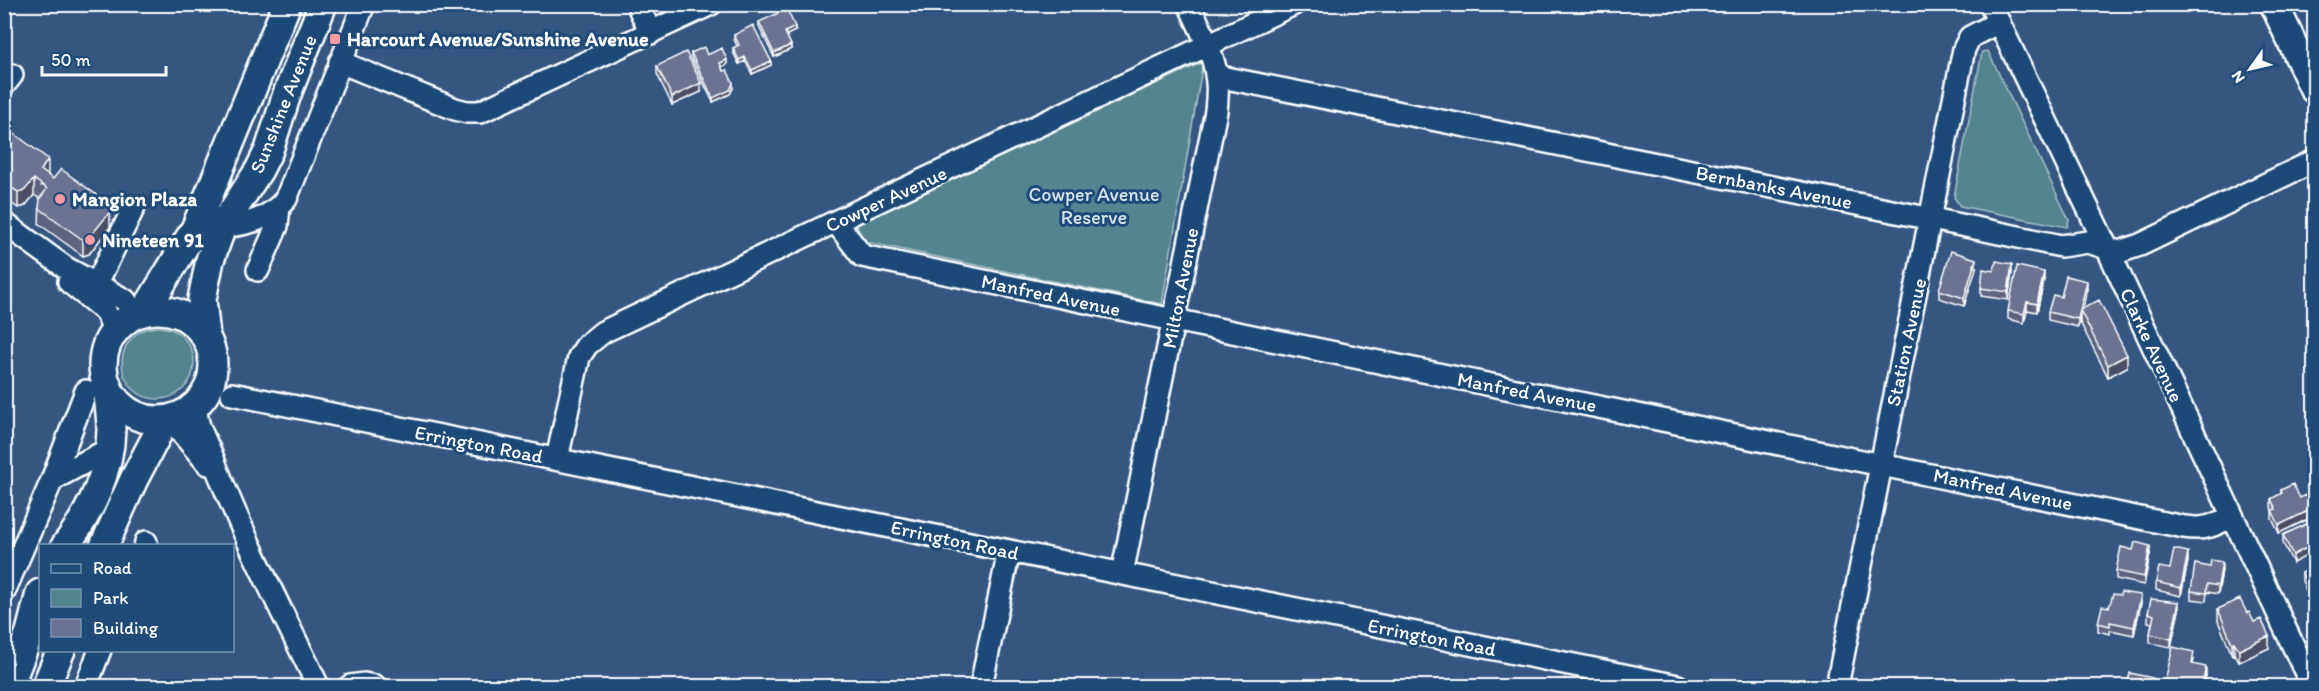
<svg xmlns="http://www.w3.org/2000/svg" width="2319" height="691" font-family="Itim,sans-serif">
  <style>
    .green { fill: #54848e; stroke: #aac2c6; stroke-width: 1.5 }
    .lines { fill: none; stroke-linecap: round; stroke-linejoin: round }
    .minor-casing { stroke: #fff; stroke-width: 26 }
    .major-casing { stroke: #fff; stroke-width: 32 }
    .minor { stroke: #1f4a7a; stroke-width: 21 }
    .major { stroke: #1f4a7a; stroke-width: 27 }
    .wall { fill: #5d637c; stroke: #fff; stroke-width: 1.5 }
    .shaded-wall { fill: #4c5065; stroke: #fff; stroke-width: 1.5 }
    .building { fill: #6c7390; stroke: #fff; stroke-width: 1.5 }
    .poi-dot { fill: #ff9aa2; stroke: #1f4a7a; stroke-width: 2 }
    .labels { text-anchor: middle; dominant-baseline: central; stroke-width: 6; stroke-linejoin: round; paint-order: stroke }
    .poi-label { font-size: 20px; font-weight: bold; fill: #fff; stroke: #1f4a7a; text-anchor: start }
    .street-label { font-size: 20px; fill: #fff; stroke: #1f4a7a }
    .park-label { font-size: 20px; fill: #d4e0e3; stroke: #1f4a7a }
  </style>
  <rect width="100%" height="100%" fill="#365681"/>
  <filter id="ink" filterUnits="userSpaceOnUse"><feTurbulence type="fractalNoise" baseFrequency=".0167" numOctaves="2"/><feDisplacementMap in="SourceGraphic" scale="12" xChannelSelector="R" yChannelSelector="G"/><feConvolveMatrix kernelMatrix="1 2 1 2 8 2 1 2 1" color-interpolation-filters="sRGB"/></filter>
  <g filter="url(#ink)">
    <path class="green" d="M1988,51L2069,220L2067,227L1960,206L1954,197L1982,52Z
      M1203,62L1162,304L861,241L857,224Z
      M122 363a36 36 0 1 1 72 0a36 36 0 1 1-72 0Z"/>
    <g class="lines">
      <g class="minor-casing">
        <path id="minor" d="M639,4L640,10L651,33
          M1990,4L2108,250L2312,686
          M340,62L455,109L467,112H480L711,4
          M1216,76L1932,219L2061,246L2088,242L2119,252L2140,245L2314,161
          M4,85L12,75
          M836,222L862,256L2184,527C2206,530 2213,526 2232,516
          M4,223L66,268L125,300L136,314
          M222,227C248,224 268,220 286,199L364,4
          M258,270L277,226L279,207
          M69,282L105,311L115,331
          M96,285L134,207
          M232,394L1678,686
          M197,404C193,421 206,441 212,456C242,535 282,611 318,686
          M170,419L208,464
          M557,459L579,357L587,345L603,332L1294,4
          M52,480L109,449
          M145,546L146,542
          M1122,574L1216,111C1217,101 1218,91 1217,82C1215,54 1200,29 1189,4
          M4,592L52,480L86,391
          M86,686L100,650
          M350,686L364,684L375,686
          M981,686L1009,551
          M1837,686L1964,49L1970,37L1999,22"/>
      </g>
      <g class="major-casing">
        <path id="major" d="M2274,4L2314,89
          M103 365a55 55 0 1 1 110 0a55 55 0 1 1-110 0Z
          M145,311L195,229L287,4
          M206,337L202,299L210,260L222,227L259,170L269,150L287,94L323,4
          M65,546C90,513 110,472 111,430C111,415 108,399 107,384
          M104,546L134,479L165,420
          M9,686L30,632L40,593
          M46,686L61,650"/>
      </g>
      <use href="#minor" class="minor"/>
      <use href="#major" class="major"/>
    </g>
    <path class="wall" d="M759,22L795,31L786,35L791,49L774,57L759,27Z
      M734,35L771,65L752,74L745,61L739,64L733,52V48L737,46L734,39Z
      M691,53L707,55L727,64L721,67L733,88L730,94L713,102L691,58Z
      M657,66L701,92L672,105L657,74Z
      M4,126L48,175L110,227L89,254L83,256L39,224L40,199L34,195L25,206L18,208L4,198Z
      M1976,268L1964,306L1939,298V290Z
      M1994,271L2012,272L2008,300L1981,296V288Z
      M2044,280L2037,312L2027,310L2024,323L2008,319V311Z
      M2087,289L2082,309L2127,367L2108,377L2080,322V318L2078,327L2048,320V312L2061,297Z
      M2281,490L2300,498L2312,517L2314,516L2293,563L2283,543V535L2309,523V519L2279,533L2272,519V510L2271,507V499L2281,494Z
      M2133,550L2150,554L2144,585L2116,579V571Z
      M2188,561L2181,596L2156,590V582L2170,569Z
      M2314,561V600L2311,602L2302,581V573L2312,568V562Z
      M2222,570L2218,594L2207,592L2206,601L2191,599V591Z
      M2141,603L2134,635L2110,630V634L2098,631V623L2109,607Z
      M2218,609L2247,613L2254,622L2269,648L2239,662L2234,654L2232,655L2218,621Z
      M2179,610L2171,647L2150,643V634L2152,623L2148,622V613Z
      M2194,660L2193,664L2206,675L2204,687H2165V681Z"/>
    <path class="shaded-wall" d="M795,27V31L785,36V32Z
      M791,45V49L774,57V53Z
      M745,57V61L739,64V60Z
      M727,60V64L720,68V63Z
      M771,61V65L752,74V70Z
      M701,83V92L672,105V97Z
      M733,83V88L730,94L713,102V98Z
      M48,159V175L41,185V170Z
      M34,179V195L25,206L18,208V192Z
      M110,212V227L89,254L83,256V240Z
      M1976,259V268L1964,306V298Z
      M2012,264V272L2008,300V292Z
      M2044,272V280L2037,312V304Z
      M2087,281V289L2082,313L2080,310V318L2078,327V319Z
      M2027,302V310L2024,323V314Z
      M2127,355V367L2108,377V365Z
      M2312,509V517L2279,533V525Z
      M2314,544V552L2293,563V555Z
      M2150,546V554L2144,585V577Z
      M2188,552V561L2181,596V588Z
      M2222,562V570L2218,594V586Z
      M2314,592V600L2311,602V594Z
      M2141,595V603L2134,635V627Z
      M2179,602V610L2171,647V639Z
      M2269,636V648L2239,662V650Z
      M2234,642V654L2232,655V643Z
      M2206,667V675L2204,687H2202Z"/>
    <path class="building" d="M787,9L795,27L785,32L791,45L774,53L759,22Z
      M753,25L771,61L752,70L745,57L739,60L733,48L739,45L734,35Z
      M704,47L707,55L722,48L727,60L720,63L723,71L727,70L733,83L730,90L713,98L691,53Z
      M686,52L701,83L672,97L657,66Z
      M4,126L48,159L41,170L53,179L61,169L109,204L110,212L89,238L83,240L39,208L40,198L47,189L34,179L25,190L18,192L4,183Z
      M1951,251L1976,259L1964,298L1939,290Z
      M1996,261L2012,264L2008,292L1981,288L1983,269L1994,271Z
      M2017,266L2044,272L2037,304L2027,302L2024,314L2008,311Z
      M2066,276L2087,281L2078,319L2048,312L2053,295L2061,297Z
      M2099,300L2127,355L2108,365L2080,310Z
      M2293,484L2300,498L2305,495L2312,509L2279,525L2272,510L2276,509L2271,499L2282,493L2281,490Z
      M2314,516V544L2293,555L2283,535L2311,522L2309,518Z
      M2135,542L2150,546L2144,577L2116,571L2121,547L2133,550Z
      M2174,549L2188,552L2181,588L2156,582L2159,567L2170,569Z
      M2211,560L2222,562L2218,586L2207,584L2206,593L2191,591L2195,564L2210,567Z
      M2314,567V592L2311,594L2302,573Z
      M2121,592L2141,595L2134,627L2110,622V626L2098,623L2102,606L2109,607L2113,594L2120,595Z
      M2151,599L2179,602L2171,639L2150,634L2154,615L2148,613Z
      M2240,599L2247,613L2249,612L2254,622L2261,619L2269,636L2239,650L2234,642L2232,643L2218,609Z
      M2173,647L2194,652L2192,664L2206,667L2202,686L2183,682L2182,684L2165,681Z
      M2130,673L2153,678L2152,687H2127Z"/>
  </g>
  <g class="poi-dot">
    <rect x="329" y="33" width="12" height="12" rx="3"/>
    <circle cx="60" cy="199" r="6"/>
    <circle cx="90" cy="240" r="6"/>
  </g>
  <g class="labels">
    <g class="poi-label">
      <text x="347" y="39">Harcourt Avenue/Sunshine Avenue</text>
      <text x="72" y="199">Mangion Plaza</text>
      <text x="102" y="240">Nineteen 91</text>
    </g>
    <g class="street-label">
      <text transform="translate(283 104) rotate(-68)">Sunshine Avenue</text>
      <text transform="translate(1774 187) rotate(11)">Bernbanks Avenue</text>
      <text transform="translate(886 199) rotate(-25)">Cowper Avenue</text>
      <text transform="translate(1180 288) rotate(-79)">Milton Avenue</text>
      <text transform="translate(1051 295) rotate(12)">Manfred Avenue</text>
      <text transform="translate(1906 342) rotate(-78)">Station Avenue</text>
      <text transform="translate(2152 345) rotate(65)">Clarke Avenue</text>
      <text transform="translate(1527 392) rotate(11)">Manfred Avenue</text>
      <text transform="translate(479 444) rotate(11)">Errington Road</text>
      <text transform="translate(2003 489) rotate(12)">Manfred Avenue</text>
      <text transform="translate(955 540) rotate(12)">Errington Road</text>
      <text transform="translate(1432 637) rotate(11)">Errington Road</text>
    </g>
    <g class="park-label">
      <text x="1094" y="194">Cowper Avenue<tspan x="1094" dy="23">Reserve</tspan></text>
    </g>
  </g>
  <rect width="2319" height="691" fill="none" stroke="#1f4a7a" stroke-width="24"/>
  <rect x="12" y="12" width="2295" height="667" fill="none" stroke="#fff" stroke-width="2" filter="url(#ink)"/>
  <rect x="39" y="544" width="195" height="108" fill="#1f4a7a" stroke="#7992af" stroke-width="1.5"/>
  <rect x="51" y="564" width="30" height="9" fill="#1f4a7a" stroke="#7992af" stroke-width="1.5"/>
  <text x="93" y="574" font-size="18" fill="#ffffff">Road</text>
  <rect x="51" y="589" width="30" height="18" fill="#54848e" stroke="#7992af" stroke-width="1.5"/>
  <text x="93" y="604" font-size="18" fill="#ffffff">Park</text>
  <rect x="51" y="619" width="30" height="18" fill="#6c7390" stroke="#7992af" stroke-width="1.5"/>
  <text x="93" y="634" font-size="18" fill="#ffffff">Building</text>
  <g transform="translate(2250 69) rotate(236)" stroke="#1f4a7a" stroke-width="4.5" paint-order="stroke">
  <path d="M0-4.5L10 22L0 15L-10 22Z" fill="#ffffff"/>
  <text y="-9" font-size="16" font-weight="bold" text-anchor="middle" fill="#ffffff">N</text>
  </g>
  <path d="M42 66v9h124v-9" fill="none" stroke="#ffffff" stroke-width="3"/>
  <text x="51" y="66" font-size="18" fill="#ffffff" stroke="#1f4a7a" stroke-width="4.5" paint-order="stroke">50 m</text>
</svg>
